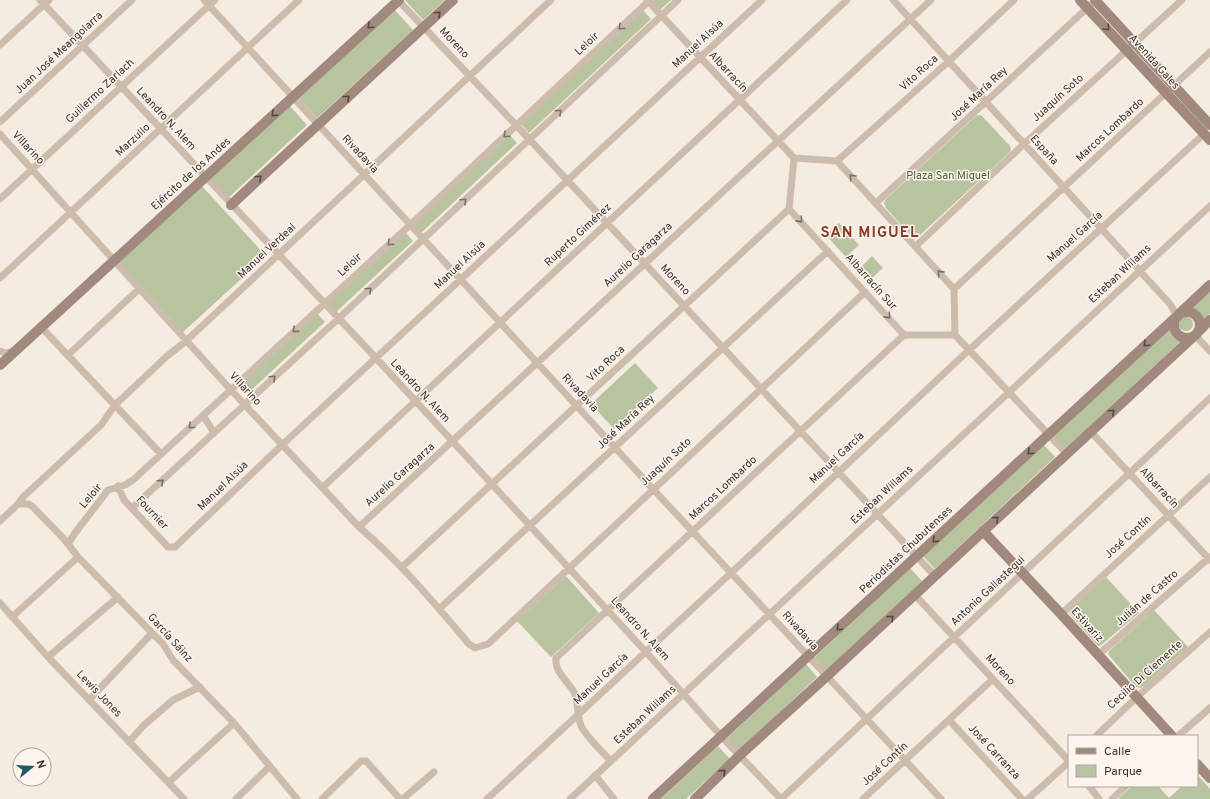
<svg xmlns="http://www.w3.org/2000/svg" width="1210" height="799" font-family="Overpass,sans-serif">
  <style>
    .green { fill: #b8c4a0 }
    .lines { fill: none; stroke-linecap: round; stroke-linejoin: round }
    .street { stroke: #cdbbac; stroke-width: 7 }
    .secondary { stroke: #a18a7d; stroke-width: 10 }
    .oneway { stroke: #544640 }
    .oneway2 { stroke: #7d6f65 }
    .labels { text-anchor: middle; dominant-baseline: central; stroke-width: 3; stroke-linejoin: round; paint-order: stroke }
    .street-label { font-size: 11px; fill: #3b302b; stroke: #fbf5ee }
    .park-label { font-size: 11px; fill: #4a5a2e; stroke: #fbf5ee }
    .district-label { font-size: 15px; font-weight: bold; letter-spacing: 1px; fill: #8c3b22; stroke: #fbf5ee }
  </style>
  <rect width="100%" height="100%" fill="#f4ebe1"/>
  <path class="green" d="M405,0H445L423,20Z
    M654,0H671L660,10L652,2Z
    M394,9L413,30L317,118L298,97Z
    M643,10L651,19L529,133L521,124Z
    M288,104L307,125L227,199L208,178Z
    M979,115L982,116L1010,146L1011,149L1010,152L919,236L916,238L912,237L886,208L884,203L886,199L976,116Z
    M509,134L517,143L421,233L413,224Z
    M201,185L266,256L182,333L117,262Z
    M839,223L859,245L846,257L826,235Z
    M405,232L413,241L336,312L328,303Z
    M872,256L883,268L868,282L857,271Z
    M1210,290V314L1202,321L1198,313L1190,308Z
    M317,313L325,322L246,395L238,386Z
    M1179 324a7 7 0 1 1 14 0a7 7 0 1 1-14 0Z
    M1170,327L1174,336L1182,340L1065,449L1053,436Z
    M635,363L658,388L614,429L591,404Z
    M1043,444L1055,457L935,569L923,556Z
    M910,568L922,581L826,671L814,658Z
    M566,576L599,613L551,657L517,621Z
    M1106,577L1139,613L1100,646L1097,645L1069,613L1070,610Z
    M1154,610L1188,647L1144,686L1140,688L1136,687L1108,654L1109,651Z
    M806,664L817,677L737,753L725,740Z
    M718,746L730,759L686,799H661Z
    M1197,774L1210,789V799H1118L1132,786H1158L1169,798L1182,786H1197Z"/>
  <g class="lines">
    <path class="street" d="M40,0L376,358L646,652L721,736L781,799
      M204,0L653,489L941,799
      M398,0L516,125L935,576
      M647,0L794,158
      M893,0L1170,304L1177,316
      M0,45L49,0
      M0,122L132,0
      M0,134L230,389L359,527C400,562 434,603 469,644L475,648L488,644L865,292
      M794,158L789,209L904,335H955
      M794,158L837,161L954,289L955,335
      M837,161L949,61L1014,0
      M0,199L215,0
      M876,203L1096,0
      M916,246L1024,144L1182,0
      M0,278L299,0
      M954,289L1210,52
      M41,327L161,454
      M955,335L1067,454
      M1195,335L1210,351
      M0,351L6,353L15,351
      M68,355L139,289
      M203,415L214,433
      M1091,432L1210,560
      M118,486L124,500L168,547H175L283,444L762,0
      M323,487L847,0
      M18,504H28L32,506L64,539L78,557L163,644L173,660L234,723L297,799
      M132,508L338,319L678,0
      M0,521L18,504L23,497L101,425L115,405L166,357L186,341L551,0
      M359,527L931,0
      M68,544L75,533L108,490L125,485L133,480L410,225L650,0
      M402,567L789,209
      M915,595L1069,761
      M0,603L48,657L184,799
      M439,609L828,251
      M1061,614L1210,477
      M12,617L78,557
      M1098,655L1210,557
      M48,657L118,597
      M89,700L152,633
      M949,720L1022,799
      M1096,736L1137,697L1210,632
      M1178,736L1210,708
      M129,742L143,726L173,700L200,687
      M611,761C601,751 590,740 582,728C576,717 579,703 574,692C568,681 554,672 556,658L904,335
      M595,775L614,799
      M169,782L234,723
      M1089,786L1099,799
      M236,799L269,767
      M322,799L358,764L361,761H366L400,799
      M403,799L434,772
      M487,799L731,573L969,350L1204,134
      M570,799L1210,206
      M781,799L1210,398
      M863,799L993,679
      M1028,799L1069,762
      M1112,799L1126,786"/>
    <path class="secondary" d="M1080,0L1210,140
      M1095,0L1210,125
      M231,205L453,0
      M1174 325a13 13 0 1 1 26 0a13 13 0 1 1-26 0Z
      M1179,314L1210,285
      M1199,331L1210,320
      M0,365L399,0
      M983,531L1061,614L1172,736
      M1197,764L1210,778
      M653,799L1175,318
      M695,799L740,755L827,676L1193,337"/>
  </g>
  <defs><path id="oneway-chevron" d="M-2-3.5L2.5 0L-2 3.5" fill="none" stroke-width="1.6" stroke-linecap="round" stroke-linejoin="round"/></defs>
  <g class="oneway">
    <use href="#oneway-chevron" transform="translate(438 14) rotate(-43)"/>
    <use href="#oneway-chevron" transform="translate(370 26) rotate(137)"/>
    <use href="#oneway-chevron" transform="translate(1107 28) rotate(46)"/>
    <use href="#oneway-chevron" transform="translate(347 98) rotate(-43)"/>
    <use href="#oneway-chevron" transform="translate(274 114) rotate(138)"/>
    <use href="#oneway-chevron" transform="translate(259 178) rotate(-43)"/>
    <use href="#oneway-chevron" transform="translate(1146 344) rotate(137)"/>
    <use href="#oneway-chevron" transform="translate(1112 412) rotate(-43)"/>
    <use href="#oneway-chevron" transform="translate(1030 452) rotate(137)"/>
    <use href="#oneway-chevron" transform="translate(996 519) rotate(-42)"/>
    <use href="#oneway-chevron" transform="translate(935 540) rotate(137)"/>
    <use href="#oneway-chevron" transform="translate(891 618) rotate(-43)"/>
    <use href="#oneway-chevron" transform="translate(839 628) rotate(137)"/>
    <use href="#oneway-chevron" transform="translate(723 772) rotate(-44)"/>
  </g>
  <g class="oneway2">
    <use href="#oneway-chevron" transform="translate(621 27) rotate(137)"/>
    <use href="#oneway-chevron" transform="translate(559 112) rotate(-43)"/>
    <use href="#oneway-chevron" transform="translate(506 135) rotate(137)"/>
    <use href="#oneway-chevron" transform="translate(852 177) rotate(-133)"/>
    <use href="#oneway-chevron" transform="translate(464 201) rotate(-43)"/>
    <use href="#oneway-chevron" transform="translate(800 220) rotate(48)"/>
    <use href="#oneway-chevron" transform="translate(390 243) rotate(137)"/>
    <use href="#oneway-chevron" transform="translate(940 273) rotate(-132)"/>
    <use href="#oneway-chevron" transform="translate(369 290) rotate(-43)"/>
    <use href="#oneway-chevron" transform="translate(888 316) rotate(48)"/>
    <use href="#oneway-chevron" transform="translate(295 330) rotate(138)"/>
    <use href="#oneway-chevron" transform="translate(273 378) rotate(-43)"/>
    <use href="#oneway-chevron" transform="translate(191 426) rotate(137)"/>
    <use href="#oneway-chevron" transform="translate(161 482) rotate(-42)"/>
  </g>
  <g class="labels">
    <g class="street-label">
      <text transform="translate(454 43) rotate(47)">Moreno</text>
      <text transform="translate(587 44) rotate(-43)">Leloir</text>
      <text transform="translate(698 44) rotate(-43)">Manuel Alsúa</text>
      <text transform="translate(59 53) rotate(-43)">Juan José Meangolarra</text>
      <text transform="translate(1154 62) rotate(48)">Avenida Gales</text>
      <text transform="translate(728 72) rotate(47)">Albarracín</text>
      <text transform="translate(919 73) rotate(-42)">Vito Roca</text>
      <text transform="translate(100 91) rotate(-43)">Guillermo Zarlach</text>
      <text transform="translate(979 94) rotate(-43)">José María Rey</text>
      <text transform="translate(1058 98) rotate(-42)">Juaquín Soto</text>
      <text transform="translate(166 119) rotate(47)">Leandro N. Alem</text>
      <text transform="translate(1110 130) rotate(-43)">Marcos Lombardo</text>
      <text transform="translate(133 140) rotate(-43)">Marzullo</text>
      <text transform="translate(28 148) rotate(47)">Villarino</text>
      <text transform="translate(1044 150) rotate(48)">España</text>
      <text transform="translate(360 154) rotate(47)">Rivadavia</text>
      <text transform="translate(191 174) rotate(-42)">Ejército de los Andes</text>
      <text transform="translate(578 235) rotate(-43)">Ruperto Giménez</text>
      <text transform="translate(1075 237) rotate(-42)">Manuel García</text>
      <text transform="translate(267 251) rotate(-43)">Manuel Verdeal</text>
      <text transform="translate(638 255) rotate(-43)">Aurelio Garagarza</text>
      <text transform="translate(350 265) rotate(-43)">Leloir</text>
      <text transform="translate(460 265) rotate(-43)">Manuel Alsúa</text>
      <text transform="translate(1120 274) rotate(-43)">Esteban Willams</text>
      <text transform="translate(675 280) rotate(47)">Moreno</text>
      <text transform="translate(871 282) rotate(48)">Albarracín Sur</text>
      <text transform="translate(606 364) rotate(-43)">Vito Roca</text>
      <text transform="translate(245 389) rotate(47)">Villarino</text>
      <text transform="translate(420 391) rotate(47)">Leandro N. Alem</text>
      <text transform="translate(580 393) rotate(47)">Rivadavia</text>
      <text transform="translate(626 422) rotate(-43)">José María Rey</text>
      <text transform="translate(837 458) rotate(-43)">Manuel García</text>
      <text transform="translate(666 462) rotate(-43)">Juaquín Soto</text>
      <text transform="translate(400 475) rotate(-42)">Aurelio Garagarza</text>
      <text transform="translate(223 486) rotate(-44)">Manuel Alsúa</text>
      <text transform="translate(723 488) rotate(-43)">Marcos Lombardo</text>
      <text transform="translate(1159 488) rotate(47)">Albarracín</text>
      <text transform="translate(882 495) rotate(-43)">Esteban Willams</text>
      <text transform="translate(91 496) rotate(-50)">Leloir</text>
      <text transform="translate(152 513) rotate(47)">Fournier</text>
      <text transform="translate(1128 537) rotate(-42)">José Contín</text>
      <text transform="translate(906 550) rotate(-43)">Periodistas Chubutenses</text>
      <text transform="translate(988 591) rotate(-43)">Antonio Gallastegui</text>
      <text transform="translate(1147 598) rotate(-41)">Julián de Castro</text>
      <text transform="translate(1087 625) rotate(48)">Estivariz</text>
      <text transform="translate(640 629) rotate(48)">Leandro N. Alem</text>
      <text transform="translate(800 631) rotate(48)">Rivadavia</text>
      <text transform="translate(170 638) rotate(48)">García Sáinz</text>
      <text transform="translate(1000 670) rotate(47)">Moreno</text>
      <text transform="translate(1145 675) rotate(-42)">Cecilio Di Clemente</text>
      <text transform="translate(601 679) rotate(-43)">Manuel García</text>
      <text transform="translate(99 694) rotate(46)">Lewis Jones</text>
      <text transform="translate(645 715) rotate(-43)">Esteban Willams</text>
      <text transform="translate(994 752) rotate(47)">José Carranza</text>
      <text transform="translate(885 764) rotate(-43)">José Contín</text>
    </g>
    <g class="park-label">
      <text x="948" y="176">Plaza San Miguel</text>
    </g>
    <g class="district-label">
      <text x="870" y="233">SAN MIGUEL</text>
    </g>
  </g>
  <rect x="1068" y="735" width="130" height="52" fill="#fbf5ee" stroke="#aea6a0"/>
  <rect x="1076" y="748" width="20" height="6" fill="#a18a7d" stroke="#aea6a0"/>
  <text x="1104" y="755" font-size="12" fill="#3b302b">Calle</text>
  <rect x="1076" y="765" width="20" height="12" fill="#b8c4a0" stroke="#aea6a0"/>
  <text x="1104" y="775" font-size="12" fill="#3b302b">Parque</text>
  <g transform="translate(32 767) rotate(72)"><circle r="19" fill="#fbf5ee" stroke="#aea6a0"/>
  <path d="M0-3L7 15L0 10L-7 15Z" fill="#1f5a5e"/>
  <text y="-6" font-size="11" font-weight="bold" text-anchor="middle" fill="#3b302b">N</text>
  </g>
</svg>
